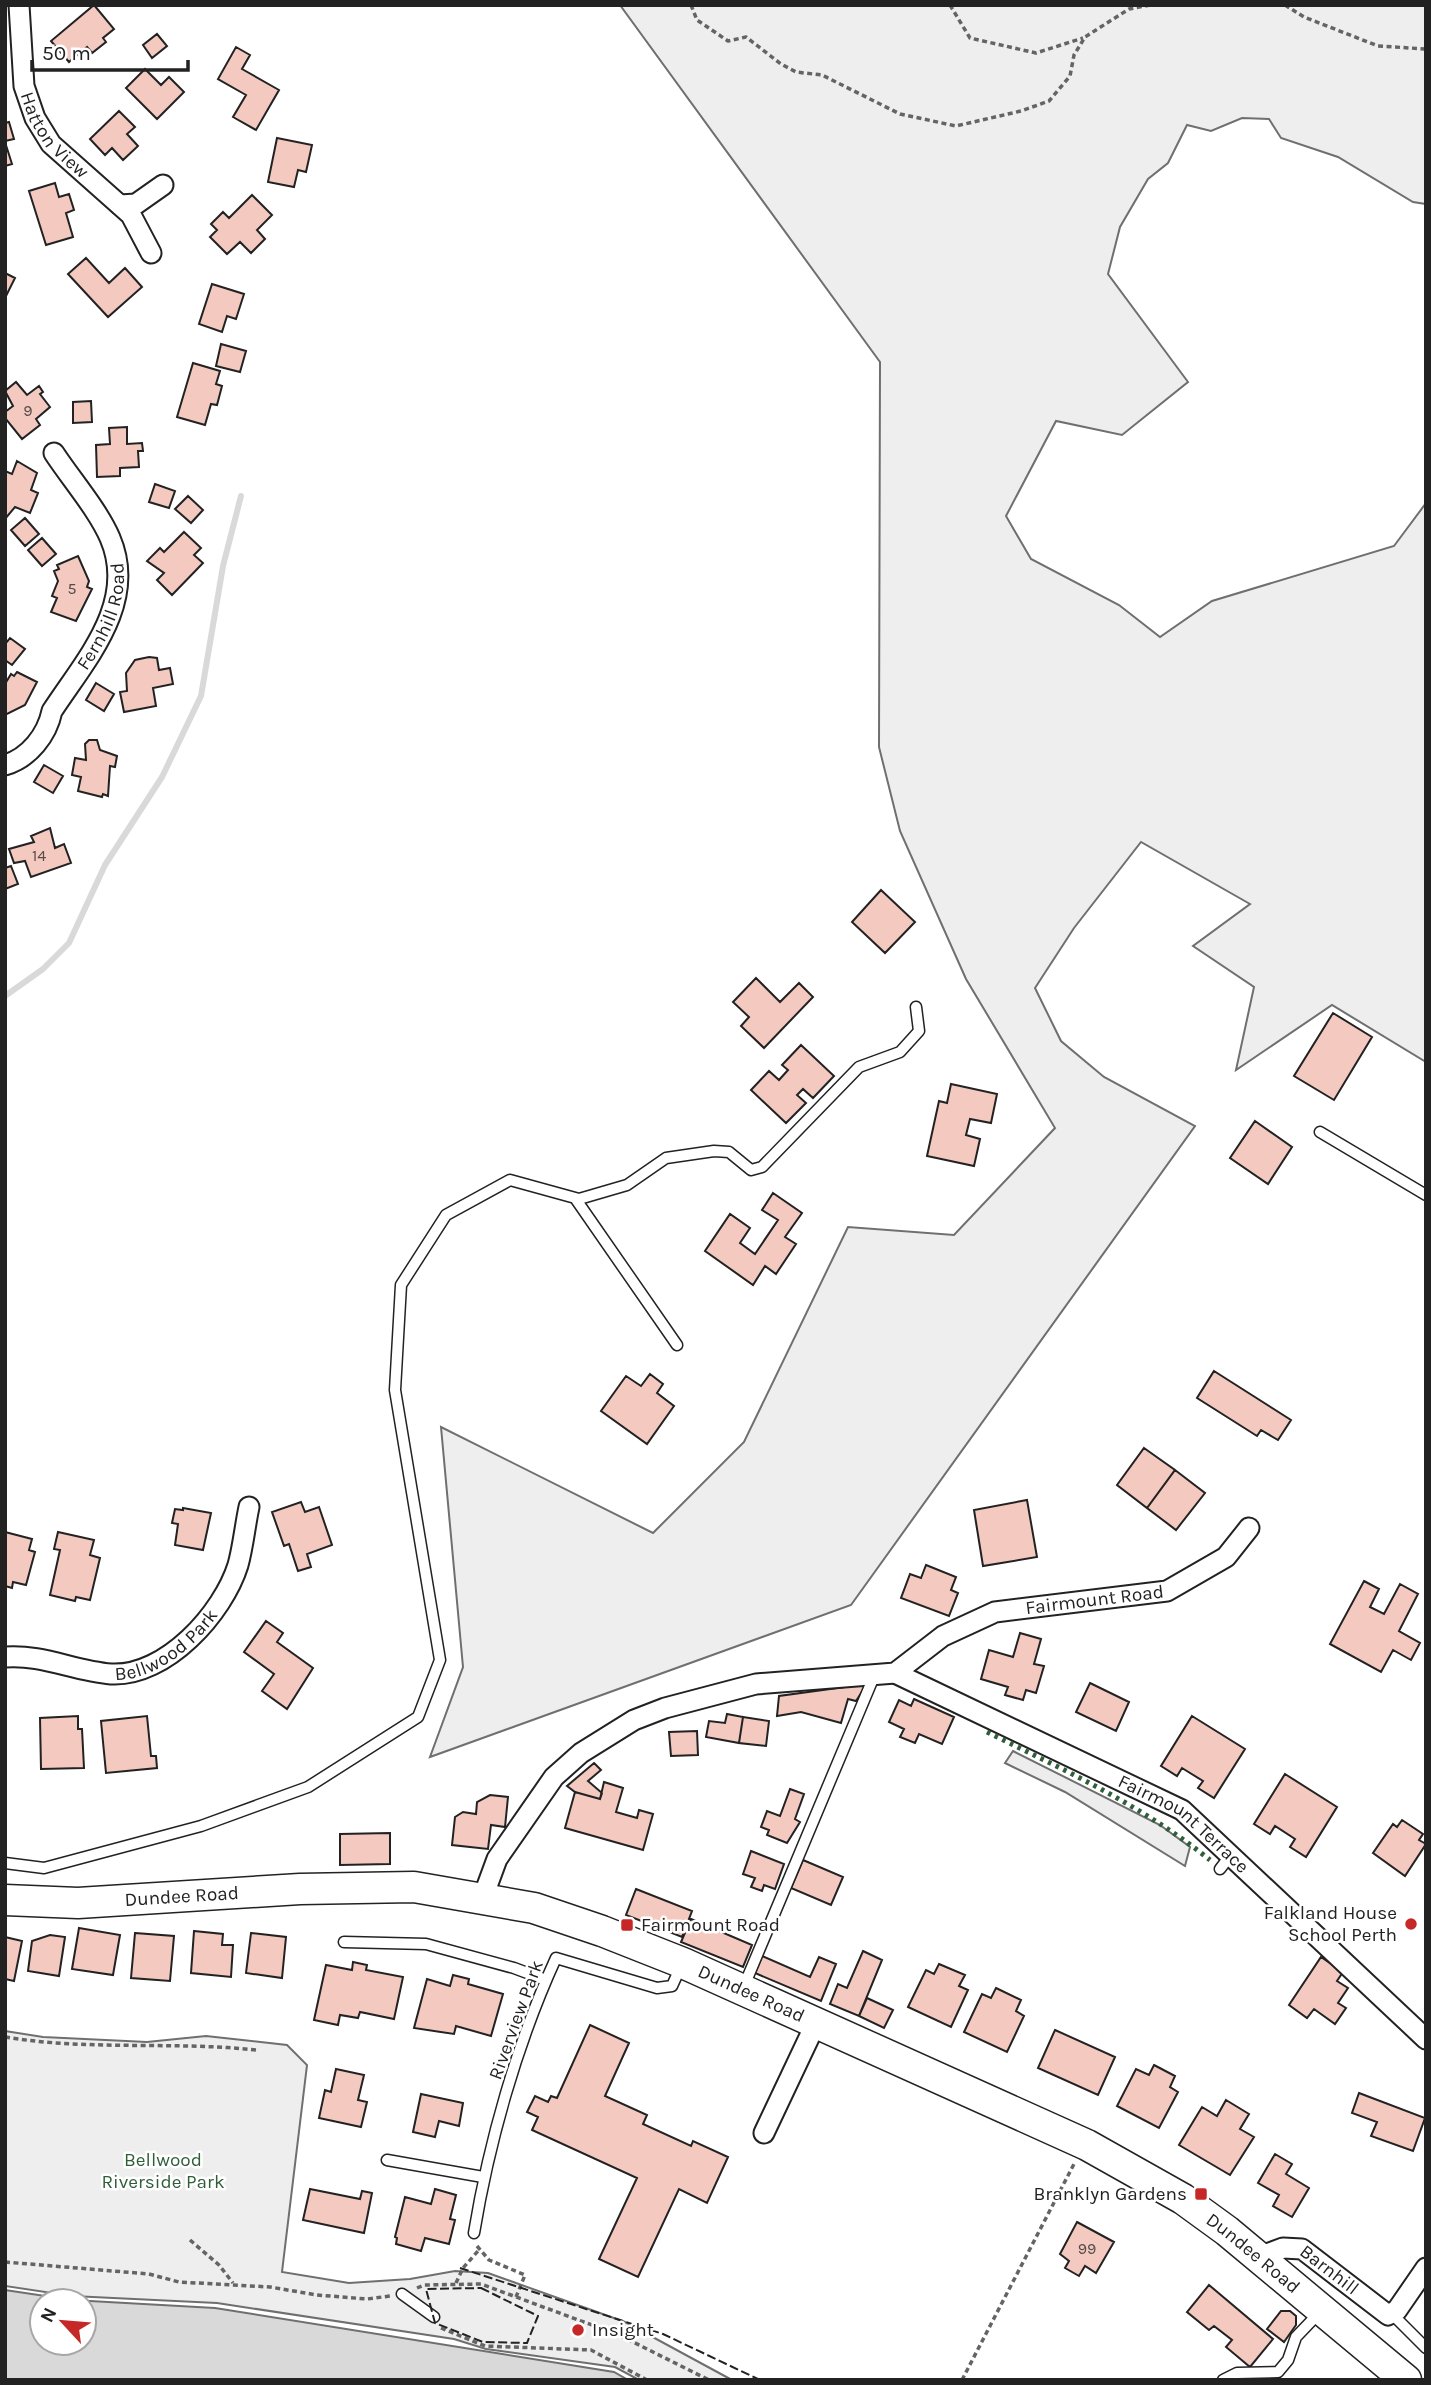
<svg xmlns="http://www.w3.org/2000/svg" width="1431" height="2385" font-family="Karla,sans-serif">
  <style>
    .green { fill: #eee; stroke: #6f6f6f; stroke-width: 2 }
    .parking { fill: #ededed; stroke: #6f6f6f; stroke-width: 2 }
    .water { fill: #d9d9d9; stroke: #6f6f6f; stroke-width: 2; fill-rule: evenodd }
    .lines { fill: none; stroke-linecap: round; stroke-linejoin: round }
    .stream { stroke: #d9d9d9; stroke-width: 6 }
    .building { fill: #f3c9c0; stroke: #222; stroke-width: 2 }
    .service-casing { stroke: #222; stroke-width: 13 }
    .minor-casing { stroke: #222; stroke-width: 23 }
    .primary-casing { stroke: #222; stroke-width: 33 }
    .path { stroke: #646464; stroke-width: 3.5; stroke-dasharray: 5 3.5; stroke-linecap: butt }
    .service { stroke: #fff; stroke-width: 10 }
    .minor { stroke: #fff; stroke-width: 19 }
    .primary { stroke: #fff; stroke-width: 30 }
    .hedge { stroke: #2f5e38; stroke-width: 5; stroke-dasharray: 3.5 5; stroke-linecap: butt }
    .fence { stroke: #222; stroke-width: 2; stroke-dasharray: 9 3.5; stroke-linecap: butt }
    .poi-dot { fill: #c62828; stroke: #fff; stroke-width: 2.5 }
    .labels { text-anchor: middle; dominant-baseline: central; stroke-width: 5; stroke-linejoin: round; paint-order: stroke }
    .number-label { font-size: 16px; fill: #564c4a }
    .street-label { font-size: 19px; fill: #222; stroke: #fff }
    .poi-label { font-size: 19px; fill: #222; stroke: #fff; text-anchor: end }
    .park-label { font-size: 19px; fill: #2f5e38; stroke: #fff }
  </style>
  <rect width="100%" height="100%" fill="#fff"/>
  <path class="green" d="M620,5H1426V204L1413,202L1338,157L1281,138L1269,119L1242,118L1211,131L1187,125L1168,163L1148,179L1120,227L1108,274L1188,382L1122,435L1056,421L1006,516L1031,559L1119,605L1160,637L1212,601L1394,546L1426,503V1062L1332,1005L1236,1070L1254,987L1193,946L1250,904L1141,842L1074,928L1035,988L1061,1041L1104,1077L1195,1126L851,1605L430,1757L463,1667L441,1427L653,1533L744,1442L848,1227L954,1235L1055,1128L966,979L900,831L879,747L880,362Z
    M5,2031L43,2037L147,2042L206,2036L287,2045L307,2065L282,2272L349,2283L410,2279L455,2271L488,2273L625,2322L732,2380H639L615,2367L486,2349L454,2339L217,2303L72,2296L5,2286Z"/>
  <path class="parking" d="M1013,1751L1160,1825L1190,1847L1185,1866L1065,1792L1005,1763Z"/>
  <path class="water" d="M5,2290L72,2300L215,2308L614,2372L628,2380H5ZM42,2301H84V2343H42Z"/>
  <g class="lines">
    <path class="stream" d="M5,996L43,969L69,943L105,865L162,777L201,696L223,566L241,496"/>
  </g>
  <path class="building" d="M94,5L114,29L103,38L106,42L92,53L87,47L69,62L51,41Z
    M157,34L167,46L152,58L143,45Z
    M236,47L250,55L242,69L279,90L256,130L233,117L246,95L218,79Z
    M145,69L161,85L169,77L184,92L157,119L126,88Z
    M119,111L135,127L127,134L138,146L123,160L112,148L105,155L90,139Z
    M9,122L14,139L5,141V123Z
    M277,138L312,145L306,172L298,170L294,187L268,182Z
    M5,142L12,164L5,166Z
    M55,183L59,197L69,194L74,210L66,213L73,237L46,245L29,191Z
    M252,195L272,215L257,230L265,239L251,253L240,242L227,254L210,237L217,230L211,224L223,212L229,218Z
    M86,258L109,283L125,268L142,287L108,317L68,274Z
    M5,273L15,278L5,298Z
    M212,284L244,294L236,319L227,316L222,332L199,324Z
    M221,344L246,351L240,372L216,366Z
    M193,363L220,371L216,384L222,386L217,405L211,404L205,425L177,417Z
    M16,382L27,395L39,386L43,392L40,394L50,407L36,419L40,425L22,439L5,418V412L13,406L5,391Z
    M91,401L92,422L73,423V402Z
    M127,427V444L142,443L143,451H138L139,467L120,468V476L97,477L96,445L110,444L109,428Z
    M17,461L37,473L31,490L38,493L30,513L15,507L5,519V471L12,474Z
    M155,484L175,491L169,508L149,502Z
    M188,496L203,510L191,523L175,509Z
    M25,518L39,534L25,546L11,530Z
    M184,532L201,548L194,555L203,563L172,595L157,580L164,573L147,561L160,548L164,552Z
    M42,538L56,554L42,566L28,550Z
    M78,556L89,581L87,587L92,589L76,621L51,612L57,598L52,596L58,581L54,571L59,569L57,565Z
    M10,638L25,649L12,665L5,660V644Z
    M149,657L157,658L159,670L170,668L173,684L153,688L156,706L124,712L120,692L127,691L126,673L135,660Z
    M17,672L37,682L25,705L5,715V684L11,674L14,676Z
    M96,683L114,694L104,711L86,700Z
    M89,740H97L100,750L117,756L115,767L110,766L108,796L103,794L102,797L78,791L81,777L72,775L75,758L86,760L85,744Z
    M44,765L63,776L53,793L34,782Z
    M50,828L55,848L64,844L71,863L31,877L25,861L14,863L9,849L34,842L31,836Z
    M11,866L18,884L5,889V868Z
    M881,890L915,922L885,953L852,922Z
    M756,978L780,1002L799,983L813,997L764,1048L741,1026L749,1017L733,1002Z
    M1333,1013L1372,1037L1334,1100L1294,1076Z
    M801,1045L834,1076L813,1098L803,1089L797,1095L806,1103L786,1123L751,1090L769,1071L779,1080L788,1070L782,1065Z
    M951,1084L997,1094L991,1123L970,1119L966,1135L980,1139L974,1166L927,1156L939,1101L947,1103Z
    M1255,1121L1292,1147L1268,1184L1230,1158Z
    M773,1193L802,1213L785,1237L796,1244L776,1274L765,1266L753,1285L705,1251L730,1214L750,1228L740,1243L755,1254L778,1220L762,1210Z
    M1214,1371L1291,1420L1278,1440L1261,1430L1257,1436L1197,1398Z
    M650,1374L663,1384L657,1393L674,1406L647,1444L601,1411L626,1376L641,1386Z
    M1144,1448L1175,1470L1147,1508L1117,1485Z
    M1175,1470L1205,1493L1176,1530L1147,1508Z
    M1027,1500L1037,1557L983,1566L974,1510Z
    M301,1502L305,1512L319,1507L332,1545L307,1554L311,1567L298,1571L289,1544L284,1546L272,1512Z
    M183,1508L211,1513L203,1550L175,1545L178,1524L172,1523L175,1509L183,1510Z
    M5,1532L32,1539L29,1550L35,1552L26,1585L13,1582L12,1588L5,1586Z
    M58,1532L94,1540L90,1555L100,1558L90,1600L76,1597L75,1601L50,1595L60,1550L54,1549Z
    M926,1565L956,1577L951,1590L958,1593L949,1616L901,1598L910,1574L921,1578Z
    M1364,1581L1379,1589L1370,1607L1384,1614L1400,1584L1418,1594L1399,1631L1420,1643L1411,1660L1393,1650L1381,1672L1330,1644Z
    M266,1621L283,1633L277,1642L313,1668L287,1709L262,1691L274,1674L244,1652Z
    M1020,1633L1041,1639L1034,1664L1044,1666L1036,1693L1026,1690L1023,1700L1005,1695L1008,1687L981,1679L989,1650L1013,1657Z
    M1090,1683L1129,1702L1116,1731L1076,1712Z
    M867,1684L856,1701L848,1699L841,1723L801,1712L777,1716L779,1696Z
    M914,1699L954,1717L942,1744L919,1734L915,1743L900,1737L904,1729L889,1722L899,1700L911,1706Z
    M727,1714L743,1717L739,1743L706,1737L709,1721L725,1723Z
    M78,1716V1729H82L84,1768L41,1769L40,1718Z
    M147,1716L151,1756H156L157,1768L106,1773L101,1721Z
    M1192,1716L1245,1749L1214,1798L1198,1788L1203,1781L1182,1768L1177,1776L1161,1766Z
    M743,1717L769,1721L766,1746L739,1743Z
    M697,1731L698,1755L671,1756L669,1732Z
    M594,1763L601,1770L588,1781L602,1793L600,1799L575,1792L567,1786Z
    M1285,1774L1337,1807L1306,1857L1290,1847L1295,1839L1275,1826L1270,1834L1254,1824Z
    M604,1782L623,1788L616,1812L637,1818L639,1810L653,1814L643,1850L565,1828L575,1792L600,1799Z
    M790,1789L804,1794L795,1819L800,1822L787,1843L767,1835L769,1830L761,1827L767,1811L780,1816Z
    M490,1795L508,1797L505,1827L491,1825L488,1849L452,1845L455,1817L463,1812L476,1814L477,1802Z
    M1402,1820L1423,1834L1419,1840L1426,1844L1405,1876L1373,1853L1393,1824L1397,1827Z
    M390,1833V1864L340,1865V1834Z
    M751,1851L784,1864L775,1889L764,1885L762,1891L751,1887L755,1878L743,1874Z
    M803,1860L843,1877L831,1905L791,1888Z
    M636,1889L692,1911L682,1937L626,1915Z
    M691,1919L752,1945L743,1967L681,1942Z
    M79,1928L120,1935L113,1975L72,1969Z
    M194,1931L223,1934L222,1945H233L231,1977L191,1973Z
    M135,1933L174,1936L170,1981L131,1978Z
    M251,1933L286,1937L282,1978L246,1973Z
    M50,1935L65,1937L59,1976L28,1971L32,1941Z
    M5,1937L22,1941L14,1981L5,1979Z
    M863,1951L882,1960L859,2016L830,2004L838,1984L847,1988Z
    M762,1956L810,1977L819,1957L836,1964L821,2001L755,1973Z
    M1321,1957L1343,1972L1337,1981L1348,1988L1338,2003L1346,2008L1335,2024L1314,2009L1307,2018L1289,2005Z
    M353,1962L367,1965L366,1970L403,1977L394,2019L360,2012L358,2018L340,2015L338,2025L314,2020L326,1965L352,1970Z
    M939,1964L965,1975L959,1986L968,1990L951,2027L908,2007L926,1970L934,1974Z
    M453,1975L469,1979L468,1984L503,1994L491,2036L456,2026L454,2034L414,2028L427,1979L450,1986Z
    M996,1988L1021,2000L1016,2011L1024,2016L1007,2052L964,2032L982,1994L991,1998Z
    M867,1998L893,2010L884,2028L859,2016Z
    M590,2025L629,2043L605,2096L647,2115L643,2124L691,2146L693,2141L728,2157L707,2203L679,2189L638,2277L599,2259L637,2178L532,2130L538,2117L527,2112L535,2096L548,2102L551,2096L557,2098Z
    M1055,2030L1115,2057L1098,2095L1038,2068Z
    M1154,2065L1175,2076L1170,2087L1178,2092L1159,2128L1117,2106L1136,2069L1149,2075Z
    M336,2069L364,2075L358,2100L367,2102L361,2127L319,2118L325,2090L331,2092Z
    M1359,2093L1425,2118L1413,2151L1371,2136L1377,2122L1352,2113Z
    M421,2094L463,2103L459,2126L439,2121L435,2137L413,2132Z
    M1226,2100L1249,2114L1240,2129L1254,2137L1230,2175L1179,2145L1202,2107L1217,2116Z
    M1275,2154L1292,2164L1286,2174L1309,2188L1292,2217L1273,2206L1279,2195L1258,2183Z
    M310,2189L360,2199L362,2191L372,2193L364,2233L303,2220Z
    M435,2189L456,2195L450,2219L455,2220L449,2244L425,2238L421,2251L396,2244L397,2238L395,2237L405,2197L431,2204Z
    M1077,2222L1114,2242L1096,2273L1085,2266L1079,2276L1065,2268L1069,2261L1060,2254Z
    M1209,2285L1273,2339L1250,2367L1226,2347L1232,2340L1214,2326L1209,2330L1187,2312Z
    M1281,2311H1290L1296,2316V2325L1284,2342L1267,2329Z"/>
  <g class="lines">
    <g class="service-casing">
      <path id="service" d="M1320,1132L1426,1195
        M575,1198L677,1345
        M5,1863L44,1868L201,1826L308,1787L418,1717L440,1660L395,1390L401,1285L446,1215L510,1180L579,1199L627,1185L666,1158L714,1151L729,1152L751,1170L762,1167L859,1067L900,1052L919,1031L916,1007
        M1220,1869L1230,1856
        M344,1942L426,1944L514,1968L546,1980
        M744,1986L875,1674
        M387,2160L483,2177
        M474,2233C489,2142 517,2043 556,1958L657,1988L672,1986L681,1966
        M402,2294L434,2317
        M1393,2315L1426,2348
        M1223,2380L1237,2373L1278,2372L1288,2360L1296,2337L1319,2313"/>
    </g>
    <g class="minor-casing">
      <g id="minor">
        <path id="s1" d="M19,5L24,86L35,118L51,144L131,215L151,253"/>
        <path d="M120,205L136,204L163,185"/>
        <path id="s2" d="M5,765C29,758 47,735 52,711C86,659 138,603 110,538C98,510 71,479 54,453"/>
        <path id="s3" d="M5,1657C42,1654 74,1671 111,1674C166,1677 223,1613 238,1565C243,1547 245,1526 249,1507"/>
        <path id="s4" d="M895,1673L1182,1810L1426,2039"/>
        <path id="s5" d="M483,1897L497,1859L554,1777L581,1753L634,1720L665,1708L756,1684L895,1673L943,1636L995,1612L1167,1591L1226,1557L1249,1528"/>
        <path d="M764,2133L816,2023"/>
        <path id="s6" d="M1259,2257L1283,2248L1302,2249L1388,2315L1397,2310L1426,2268"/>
      </g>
    </g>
    <g class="primary-casing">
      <g id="primary">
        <path id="s7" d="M5,1900L78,1903L300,1889L414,1887L534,1908L602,1931L683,1963L1087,2145L1183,2199L1227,2231L1406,2380"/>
      </g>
    </g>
    <path class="path" d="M691,5L697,20L728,41L746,37L781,64L796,72L822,75L900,114L956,126L1021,111L1049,101L1070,76L1074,55L1085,37L1129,9L1150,5
      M950,5L970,38L1036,53L1083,38
      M1285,5L1304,17L1378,46L1426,49
      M5,2037C89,2051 173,2041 256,2050
      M190,2240L219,2265L233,2283
      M477,2246L489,2260L525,2275L516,2297
      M5,2262L149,2274L179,2282L270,2287L317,2295L367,2299L390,2296
      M456,2283L463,2268L478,2251
      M417,2288L424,2285L481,2284L619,2335L709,2380
      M441,2328L485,2346L591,2350L647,2380
      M962,2380L1074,2164"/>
    <use href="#service" class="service"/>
    <use href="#minor" class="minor"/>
    <use href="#primary" class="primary"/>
    <path class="hedge" d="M987,1732C1064,1770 1142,1805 1210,1860"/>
    <path class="fence" d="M460,2268L663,2334L760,2380
      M481,2288L538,2316L527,2343L483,2342L435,2323L426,2289Z"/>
  </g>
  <g class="poi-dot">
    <circle cx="1411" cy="1924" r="7"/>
    <rect x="620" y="1918" width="14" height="14" rx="3.5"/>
    <rect x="1194" y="2187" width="14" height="14" rx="3.5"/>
    <circle cx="578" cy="2330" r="7"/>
  </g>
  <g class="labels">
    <g class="number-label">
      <text x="28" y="410">9</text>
      <text x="72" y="588">5</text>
      <text x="39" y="855">14</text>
      <text x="1087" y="2248">99</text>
    </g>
    <g class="street-label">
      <text stroke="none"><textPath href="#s1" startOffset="140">Hatton View</textPath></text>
      <text stroke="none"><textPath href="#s2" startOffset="184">Fernhill Road</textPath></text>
      <text stroke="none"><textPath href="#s5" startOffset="724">Fairmount Road</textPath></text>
      <text stroke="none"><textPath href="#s3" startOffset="172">Bellwood Park</textPath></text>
      <text stroke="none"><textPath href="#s4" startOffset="327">Fairmount Terrace</textPath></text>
      <text stroke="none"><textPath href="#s7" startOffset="177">Dundee Road</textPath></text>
      <text stroke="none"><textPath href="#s7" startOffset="765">Dundee Road</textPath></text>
      <text transform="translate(516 2020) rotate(-70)">Riverview Park</text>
      <text stroke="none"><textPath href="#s7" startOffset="1332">Dundee Road</textPath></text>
      <text stroke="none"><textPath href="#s6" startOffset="79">Barnhill</textPath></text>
    </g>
    <g class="poi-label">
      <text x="1397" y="1913">Falkland House<tspan x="1397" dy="22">School Perth</tspan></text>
      <text x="641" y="1925" text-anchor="start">Fairmount Road</text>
      <text x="1187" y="2194">Branklyn Gardens</text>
      <text x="592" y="2330" text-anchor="start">Insight</text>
    </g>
    <g class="park-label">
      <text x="163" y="2160">Bellwood<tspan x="163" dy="22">Riverside Park</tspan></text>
    </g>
  </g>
  <rect width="1431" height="2385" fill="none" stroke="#222222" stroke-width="14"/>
  <g transform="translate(63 2322) rotate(296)"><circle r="33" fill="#ffffff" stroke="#a7a7a7" stroke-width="2"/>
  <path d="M0-5L12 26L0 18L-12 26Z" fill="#c62828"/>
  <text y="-10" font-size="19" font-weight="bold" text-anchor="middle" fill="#222222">N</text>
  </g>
  <path d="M32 60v10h156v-10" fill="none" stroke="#222222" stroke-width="3.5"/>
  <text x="42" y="60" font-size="21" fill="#222222" stroke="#ffffff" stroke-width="5" paint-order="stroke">50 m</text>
</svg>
